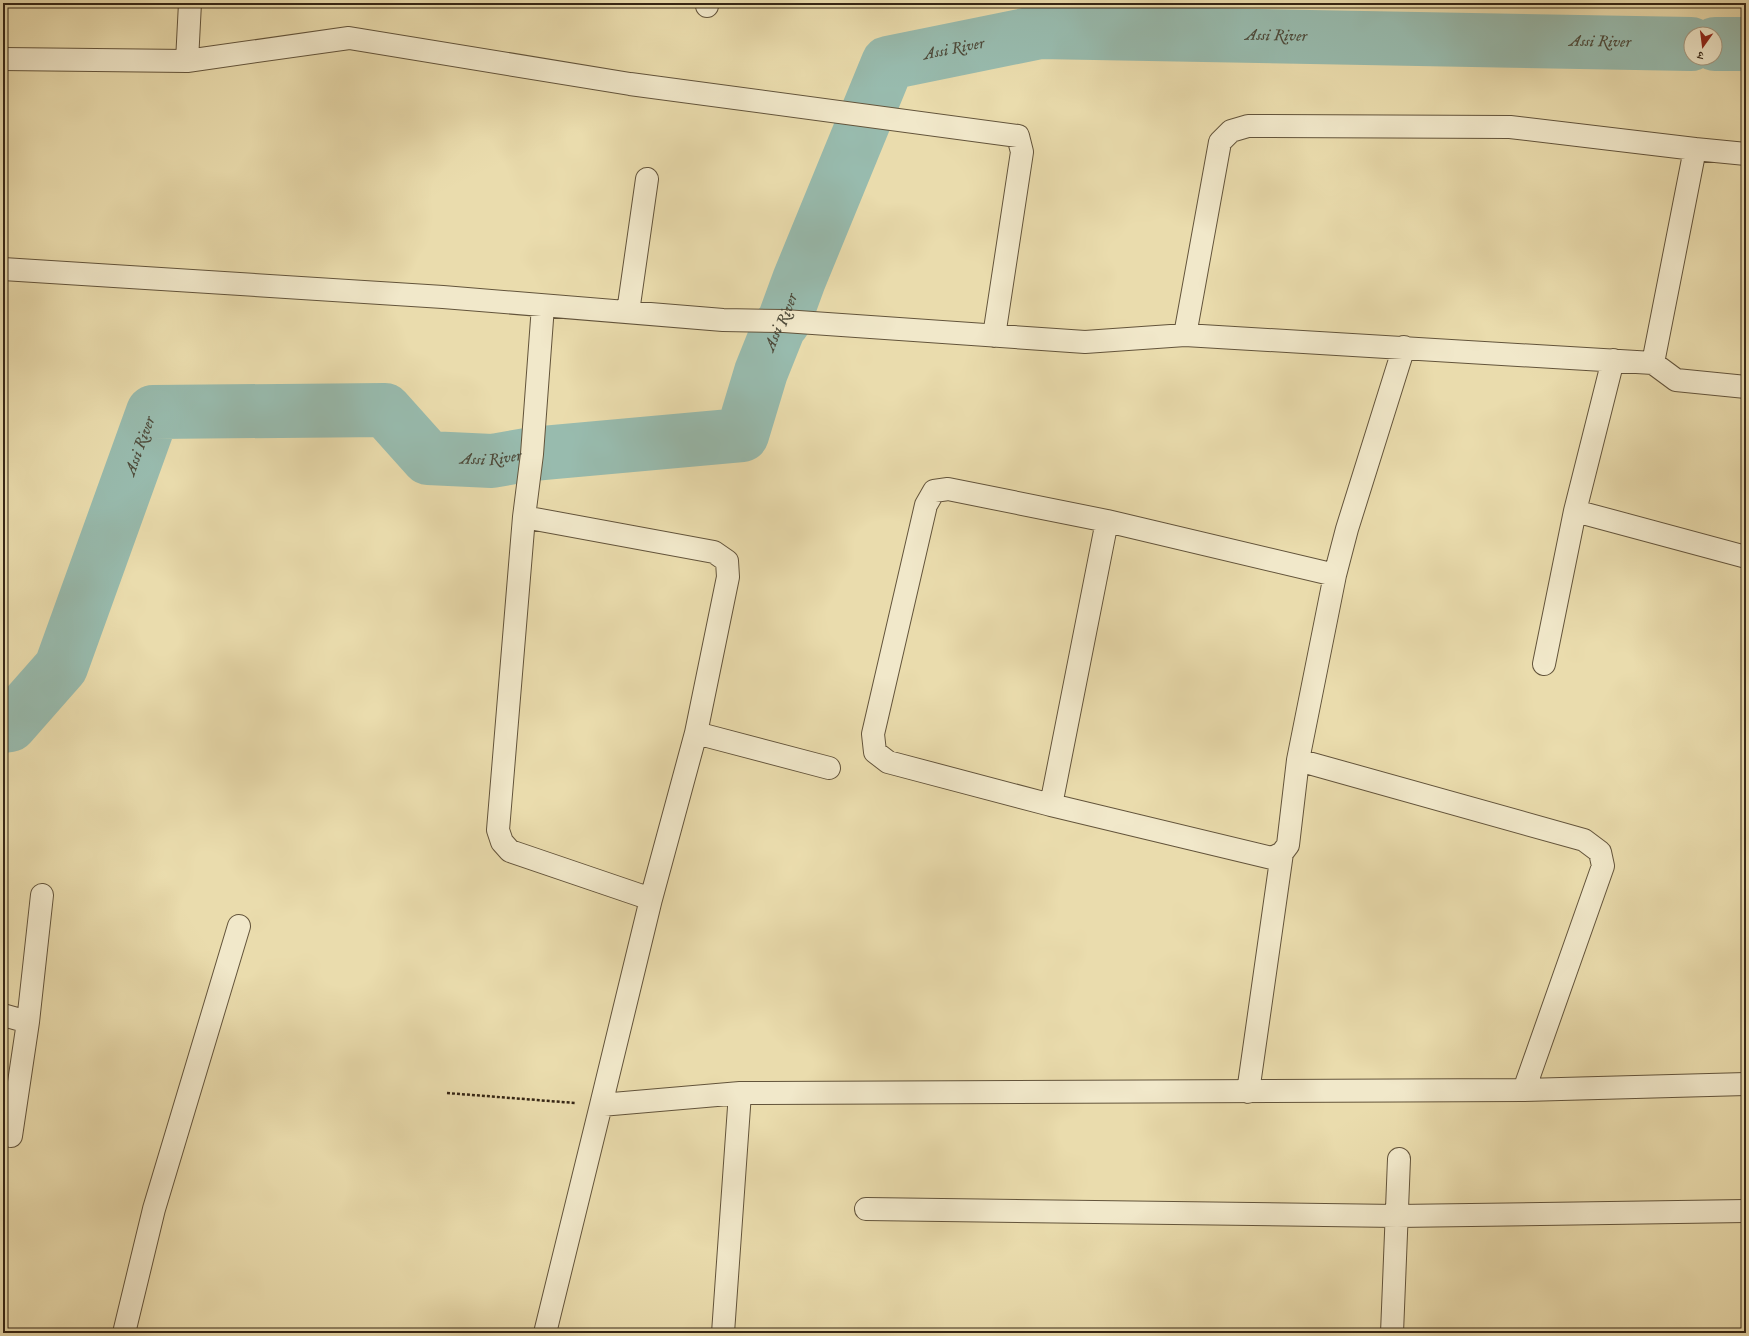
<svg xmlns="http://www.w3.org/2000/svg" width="1749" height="1336" font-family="'IM FELL English','Noto Serif Devanagari',serif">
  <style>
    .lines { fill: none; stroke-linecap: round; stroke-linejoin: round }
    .river { stroke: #98bbae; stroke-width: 54 }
    .minor-casing { stroke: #63543b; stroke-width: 24 }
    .path { stroke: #362615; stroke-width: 2.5; stroke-dasharray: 3 2; stroke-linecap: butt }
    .minor { stroke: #f1e8ca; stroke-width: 22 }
    .labels { text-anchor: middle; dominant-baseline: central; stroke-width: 3.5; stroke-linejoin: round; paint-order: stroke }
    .water-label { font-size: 16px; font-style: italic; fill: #4e4b3b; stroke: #f1e8ca }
  </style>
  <rect width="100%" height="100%" fill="#eadcad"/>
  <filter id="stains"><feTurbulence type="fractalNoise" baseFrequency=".005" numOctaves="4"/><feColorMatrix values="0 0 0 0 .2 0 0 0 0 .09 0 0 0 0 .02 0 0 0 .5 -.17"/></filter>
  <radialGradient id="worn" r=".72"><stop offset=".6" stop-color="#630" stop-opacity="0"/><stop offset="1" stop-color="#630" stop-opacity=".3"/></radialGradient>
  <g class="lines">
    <g class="river">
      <path d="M1715,44H1746"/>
      <path id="s1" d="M3,726L10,725L61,667L153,412L385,410L428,458L492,461L532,454L742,435L761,372L779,327L784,321L799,280L888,63L1040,32L1691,44"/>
    </g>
    <g class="minor-casing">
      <path id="minor" d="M707,6V3
        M3,59L187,61L349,38L630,84L1018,136L1022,152L994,336
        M187,61L190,3
        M3,269L443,297L723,320L784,321L1085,342L1185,335L1653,363L1695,149L1746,154
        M543,306L532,454L524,517L714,552L727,561L728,577L696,733L651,899L601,1105L740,1093L1524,1090L1746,1084
        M628,312L647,179
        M1185,335L1220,142L1231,131L1248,126L1510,127L1695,149
        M1613,360L1575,511L1746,557
        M1653,363L1676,380L1746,387
        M524,517L498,830L502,842L510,851L651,899
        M1107,521L1051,805L1272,858L1282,853L1288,845L1298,760L1335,575L1347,529L1404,347
        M1544,664L1575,511
        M696,733L829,768
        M1298,760L1584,840L1600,852L1603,866L1524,1090
        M1051,805L888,762L875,752L873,734L926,505L934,491L948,489L1107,521L1335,575
        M3,1015L28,1022L11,1136
        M28,1022L42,895
        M1248,1092L1282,853
        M866,1209L1397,1216L1746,1211
        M124,1333L154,1209L239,926
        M545,1333L601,1105
        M723,1333L740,1093
        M1392,1333L1399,1159"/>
    </g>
    <path class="path" d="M447,1093L575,1103"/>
    <use href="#minor" class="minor"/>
  </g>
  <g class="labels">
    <g class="water-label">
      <text stroke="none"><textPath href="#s1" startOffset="1759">Assi River</textPath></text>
      <text stroke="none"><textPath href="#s1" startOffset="2083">Assi River</textPath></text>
      <text stroke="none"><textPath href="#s1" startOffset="1435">Assi River</textPath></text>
      <text stroke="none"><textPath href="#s1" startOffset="1087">Assi River</textPath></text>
      <text stroke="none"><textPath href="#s1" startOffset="319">Assi River</textPath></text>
      <text stroke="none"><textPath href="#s1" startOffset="715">Assi River</textPath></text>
    </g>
  </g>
  <rect width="1749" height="1336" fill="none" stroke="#eadcad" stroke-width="16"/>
  <rect x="4" y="4" width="1741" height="1328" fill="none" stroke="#362615" stroke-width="2"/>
  <rect x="8" y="8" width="1733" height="1320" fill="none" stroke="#362615"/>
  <g transform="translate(1703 46) rotate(194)"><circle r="19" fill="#f1e8ca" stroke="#a69a82"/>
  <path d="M0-3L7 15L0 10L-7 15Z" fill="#8f2418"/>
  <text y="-6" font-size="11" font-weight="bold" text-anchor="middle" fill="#362615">उ</text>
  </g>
  <rect width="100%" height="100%" filter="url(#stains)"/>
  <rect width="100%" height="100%" fill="url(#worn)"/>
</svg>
